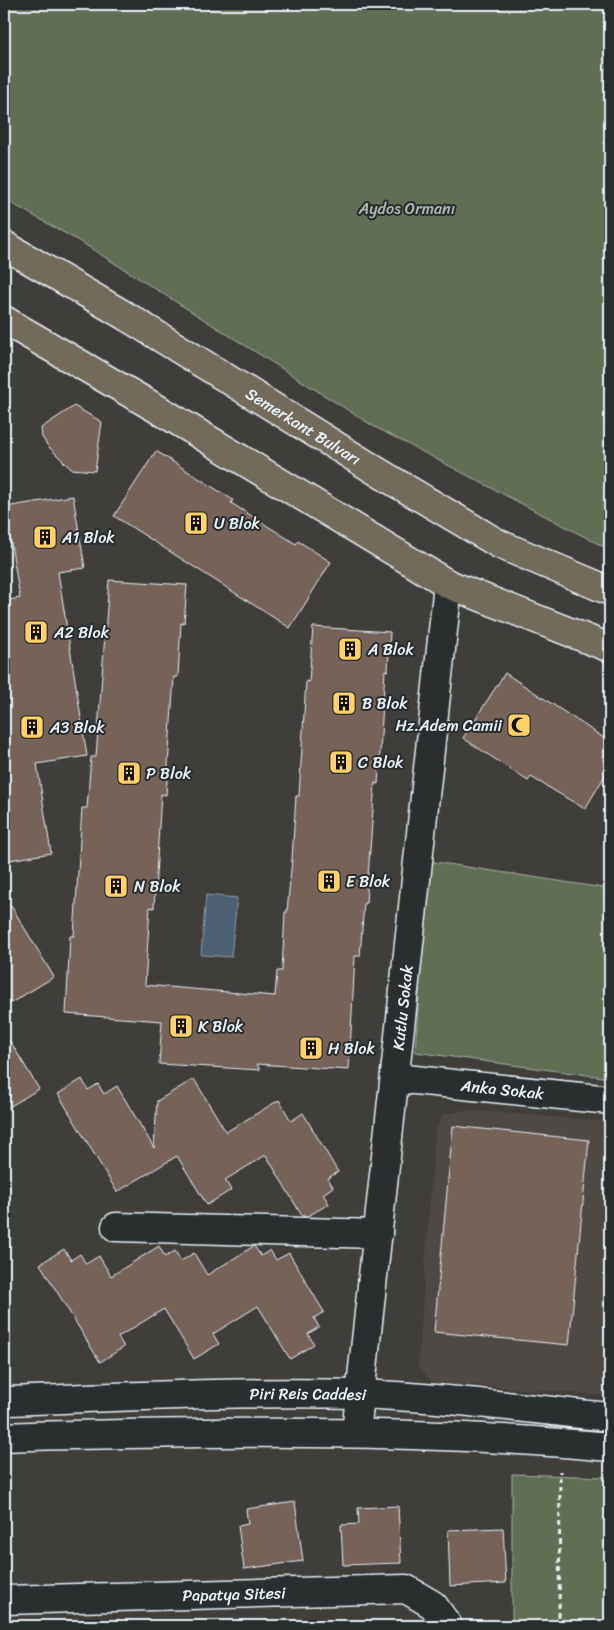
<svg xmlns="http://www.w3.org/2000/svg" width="614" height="1630" font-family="Sriracha,sans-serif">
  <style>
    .built { fill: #504944 }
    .green { fill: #626d54; stroke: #a5afa6 }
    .water { fill: #4e6171; stroke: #8c9ba7 }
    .building { fill: #74645a; stroke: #e8f1f8 }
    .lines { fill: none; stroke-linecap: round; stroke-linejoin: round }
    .minor-casing { stroke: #e8f1f8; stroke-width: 31 }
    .major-casing { stroke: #e8f1f8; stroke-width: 31 }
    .path { stroke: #e8f1f8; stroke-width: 3; stroke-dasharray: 5 4; stroke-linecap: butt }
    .minor { stroke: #2a2d2e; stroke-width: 28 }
    .major { stroke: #726b5a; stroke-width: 28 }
    .labels { text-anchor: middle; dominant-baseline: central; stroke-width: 4; stroke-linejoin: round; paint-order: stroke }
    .park-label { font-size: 16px; fill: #acb6ae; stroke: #2a2d2e }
    .street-label { font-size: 16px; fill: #e8f1f8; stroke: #2a2d2e }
    .poi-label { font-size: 16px; fill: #e8f1f8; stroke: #2a2d2e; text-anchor: start }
  </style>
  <rect width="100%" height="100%" fill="#403e3b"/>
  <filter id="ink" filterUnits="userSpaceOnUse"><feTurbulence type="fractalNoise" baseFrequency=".02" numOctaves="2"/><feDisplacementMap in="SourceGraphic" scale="10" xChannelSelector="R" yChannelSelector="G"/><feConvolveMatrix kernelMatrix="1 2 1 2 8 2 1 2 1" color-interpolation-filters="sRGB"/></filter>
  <g filter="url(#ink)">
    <path class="built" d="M465,1110L610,1122V1396L433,1382L418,1366L435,1131L443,1115Z"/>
    <path class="green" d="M4,4H610V550L373,426L84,244L4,199Z
      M428,861L610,889V1078L415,1052Z
      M512,1474L610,1477V1626H512Z"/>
    <path class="water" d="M206,895L237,898L231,957L201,955Z"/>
    <path class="building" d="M74,406L102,422L95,471L71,469L47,445L42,437L41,428Z
      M156,451L233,500L231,503L296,544L298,541L331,562L290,628L114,516Z
      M73,496L85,568L58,572L87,756L37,764L51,853L4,861V695L8,694L4,668V601L20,598L5,507Z
      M109,580L187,585L184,624L181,623L178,677H174L166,795L161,794L154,908L150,907L145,985L275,996L277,971H282L285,912H287L292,859L296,796H299L306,681L309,682L313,627L390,632L388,671L385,670L378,784L375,783L366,903H364L360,956H355L349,1070L257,1064L260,1070L159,1064L162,1021L66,1014L70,936H74L82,808H87L91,757H96Z
      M505,673L610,742V767L585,809L531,777L528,781L463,738Z
      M4,894L54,977L4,1007Z
      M4,1031L39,1089L4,1110Z
      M82,1079L88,1090L98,1084L104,1094L117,1086L154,1148L157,1101L194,1079L226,1132L279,1100L291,1121L303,1113L338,1172L328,1178L333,1187L323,1194L329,1204L308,1216H302L266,1155L225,1180L231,1190L207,1205L177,1156L117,1192L58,1094Z
      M453,1126L589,1140L569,1345L434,1332Z
      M159,1246L165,1257L175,1251L181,1261L194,1253L207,1275L254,1246L261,1256L270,1250L276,1260L289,1253L324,1312L314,1318L319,1327L308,1334L314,1344L290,1359L258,1306L213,1334L219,1344L194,1359L164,1309L118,1337L124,1347L100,1362L40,1264L64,1249L71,1260L80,1254L86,1264L99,1256L111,1276Z
      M295,1502L303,1561L244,1569L238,1526L248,1524L246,1509Z
      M398,1506L401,1563L343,1565L341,1525L359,1524L358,1508Z
      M503,1528L506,1583L450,1586L448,1530Z"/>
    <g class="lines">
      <g class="minor-casing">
        <g id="minor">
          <path id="s1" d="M395,1078L610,1100"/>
          <path d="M116,1227L378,1234"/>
          <path id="s2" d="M4,1401C122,1397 240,1391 358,1394C442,1397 527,1409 610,1417"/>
          <path id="s3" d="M356,1433L448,584"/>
          <path d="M4,1437C68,1434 133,1434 197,1433C335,1432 473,1434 610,1447"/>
          <path id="s4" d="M4,1600L406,1589L433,1605L448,1626"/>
        </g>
      </g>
      <g class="major-casing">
        <g id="major">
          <path id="s5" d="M4,245L129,318L383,475L499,544L610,591"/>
          <path d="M4,320L161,411L448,584L610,648"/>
        </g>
      </g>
      <path class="path" d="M559,1626L560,1471"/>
      <use href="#minor" class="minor"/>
      <use href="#major" class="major"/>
    </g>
  </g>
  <defs>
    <g id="building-square" transform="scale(1.25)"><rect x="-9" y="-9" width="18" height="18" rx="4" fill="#ffd166" stroke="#2a2d2e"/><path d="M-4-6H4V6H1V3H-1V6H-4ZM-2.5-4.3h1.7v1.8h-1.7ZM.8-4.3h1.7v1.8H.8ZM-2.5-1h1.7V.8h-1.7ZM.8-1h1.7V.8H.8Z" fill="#111"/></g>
    <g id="mosque-square" transform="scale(1.25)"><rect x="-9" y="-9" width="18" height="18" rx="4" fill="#ffd166" stroke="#2a2d2e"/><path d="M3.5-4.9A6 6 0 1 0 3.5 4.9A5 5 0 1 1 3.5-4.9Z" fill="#111"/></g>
  </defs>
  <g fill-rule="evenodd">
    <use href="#building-square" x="196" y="523"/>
    <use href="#building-square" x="45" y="537"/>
    <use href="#building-square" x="36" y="632"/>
    <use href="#building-square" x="350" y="649"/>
    <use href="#building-square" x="344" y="703"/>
    <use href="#mosque-square" x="519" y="725"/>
    <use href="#building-square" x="32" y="727"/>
    <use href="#building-square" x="341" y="762"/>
    <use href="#building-square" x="129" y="773"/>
    <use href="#building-square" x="329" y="881"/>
    <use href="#building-square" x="116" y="886"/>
    <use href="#building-square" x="181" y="1026"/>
    <use href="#building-square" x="311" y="1048"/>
  </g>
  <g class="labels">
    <g class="park-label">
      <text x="407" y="208">Aydos Ormanı</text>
    </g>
    <g class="street-label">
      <text stroke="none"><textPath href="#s5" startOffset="350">Semerkant Bulvarı</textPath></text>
      <text stroke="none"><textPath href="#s3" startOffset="428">Kutlu Sokak</textPath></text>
      <text stroke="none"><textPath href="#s1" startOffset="108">Anka Sokak</textPath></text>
      <text stroke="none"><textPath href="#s2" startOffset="304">Piri Reis Caddesi</textPath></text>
      <text stroke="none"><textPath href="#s4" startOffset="230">Papatya Sitesi</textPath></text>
    </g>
    <g class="poi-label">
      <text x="214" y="523">U Blok</text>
      <text x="62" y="537">A1 Blok</text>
      <text x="54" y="632">A2 Blok</text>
      <text x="368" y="649">A Blok</text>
      <text x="362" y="703">B Blok</text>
      <text x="502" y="725" text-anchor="end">Hz.Adem Camii</text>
      <text x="50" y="727">A3 Blok</text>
      <text x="358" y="762">C Blok</text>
      <text x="146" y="773">P Blok</text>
      <text x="346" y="881">E Blok</text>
      <text x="134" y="886">N Blok</text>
      <text x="198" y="1026">K Blok</text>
      <text x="328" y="1048">H Blok</text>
    </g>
  </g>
  <rect width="614" height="1630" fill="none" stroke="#2a2d2e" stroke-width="20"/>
  <rect x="10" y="10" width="594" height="1610" fill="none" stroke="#e8f1f8" stroke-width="2" filter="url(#ink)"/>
</svg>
